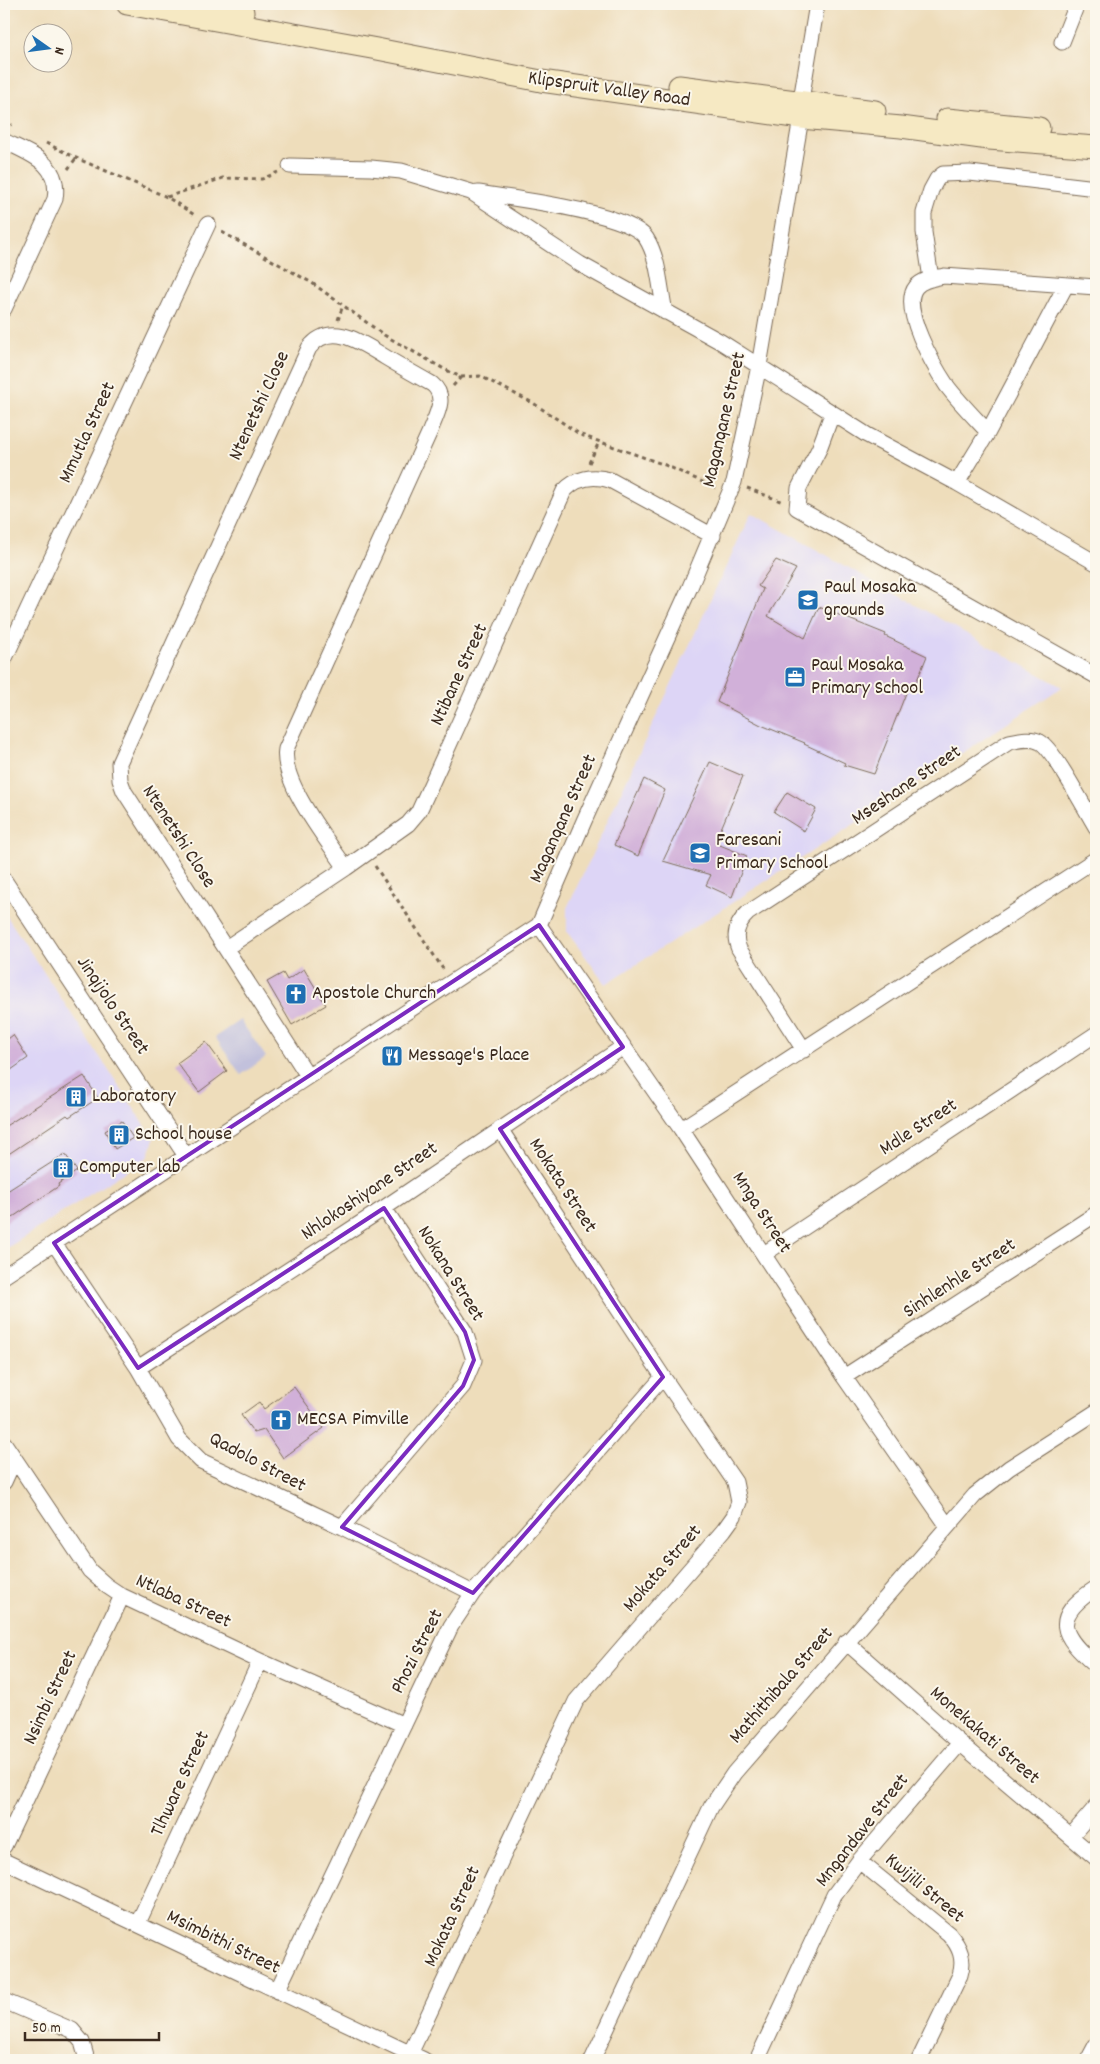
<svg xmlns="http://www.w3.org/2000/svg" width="1100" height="2064" font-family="Dekko,sans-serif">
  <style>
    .built { fill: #ddd5f6 }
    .industrial { fill: #c2c1dc }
    .building { fill: #d1b0d9 }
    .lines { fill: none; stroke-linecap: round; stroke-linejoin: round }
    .street-casing { stroke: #7a6955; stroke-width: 17 }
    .secondary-casing { stroke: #7a6955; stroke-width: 23 }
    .path { stroke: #7a6955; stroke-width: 3; stroke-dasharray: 4 4; stroke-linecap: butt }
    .street { stroke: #fff; stroke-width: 15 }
    .secondary { stroke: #f6e9c3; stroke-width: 21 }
    .marked { fill: none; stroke: #7b2cbf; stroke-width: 4; stroke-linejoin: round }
    .labels { text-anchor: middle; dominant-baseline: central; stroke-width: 4; stroke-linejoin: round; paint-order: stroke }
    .street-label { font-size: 20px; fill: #3b2a1e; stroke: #fbf7ec }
    .poi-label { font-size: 20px; fill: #3b2a1e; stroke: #fbf7ec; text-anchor: start }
  </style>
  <rect width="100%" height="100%" fill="#fbf7ec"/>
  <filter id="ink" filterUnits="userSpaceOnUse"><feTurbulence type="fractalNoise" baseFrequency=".02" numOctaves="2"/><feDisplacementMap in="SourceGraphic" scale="10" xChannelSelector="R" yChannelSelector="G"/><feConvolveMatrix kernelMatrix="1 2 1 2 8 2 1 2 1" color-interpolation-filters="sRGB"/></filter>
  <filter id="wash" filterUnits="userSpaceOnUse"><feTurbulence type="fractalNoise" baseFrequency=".0096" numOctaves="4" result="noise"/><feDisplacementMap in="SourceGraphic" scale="20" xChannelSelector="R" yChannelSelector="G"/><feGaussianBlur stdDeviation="1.12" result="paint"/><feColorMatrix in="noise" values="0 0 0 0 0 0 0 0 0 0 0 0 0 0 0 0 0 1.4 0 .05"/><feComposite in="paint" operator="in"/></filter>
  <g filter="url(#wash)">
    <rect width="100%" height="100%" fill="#edb"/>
    <path class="built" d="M751,513L1062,687L893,799L606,984L567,932V908Z
      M4,912L154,1139L148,1157L4,1250Z"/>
    <path class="industrial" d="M240,1020L266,1057L241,1075L215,1037Z"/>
    <g id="blocks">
      <path class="building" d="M776,560L796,569L768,616L805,638L819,607L886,634L885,636L927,656L913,690L908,688L874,774L844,765L845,763L804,744L805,743L761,725L717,702L763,589L758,586Z
        M710,762L743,776L715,843L747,856L732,897L706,885L711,875L663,861Z
        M644,779L665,790L638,856L614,845Z
        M787,792L816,809L804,831L774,812Z
        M304,969L326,1005L292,1025L267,982L283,973L287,980Z
        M13,1035L28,1058L4,1075V1042Z
        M206,1042L227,1071L199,1092L177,1063Z
        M84,1076L98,1098L69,1117L67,1115L4,1157V1127Z
        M122,1121L133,1138L115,1149L105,1131Z
        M65,1154L77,1171L58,1184L59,1186L4,1223V1193Z
        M294,1387L324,1428L283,1458L264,1430L254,1433L241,1415L259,1402L264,1409Z"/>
    </g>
  </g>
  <g filter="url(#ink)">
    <use href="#blocks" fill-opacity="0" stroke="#7a6955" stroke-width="1"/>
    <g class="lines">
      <g class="street-casing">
        <path id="street" d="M1062,42L1077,4
          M4,141C30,154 61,163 55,199L4,309
          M290,166L371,168L401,171L471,192L580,264L721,342L867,435L957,483L1096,563
          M478,193C510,198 629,212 646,238C659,258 660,289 665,312
          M931,279L924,232V213L931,190L937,179L943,174L970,173L1096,188
          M832,414L819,449L799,488L797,508L1096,676
          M988,432C974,417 959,402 947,386C935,368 899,307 916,287C923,279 935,278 944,276L1096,287
          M957,483L988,432L1066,285
          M4,660L208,224
          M4,880L186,1156
          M539,925L681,1129L844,1377L947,1525
          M226,948L346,868L408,824L419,811L435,776L564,491C576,478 593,475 610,480L713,536
          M804,1050L739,949C733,935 737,923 748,913L1009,742C1019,740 1031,737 1040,742C1054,749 1086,811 1096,827
          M308,1076L124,791L120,780L119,763L309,348C331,320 362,343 385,357C400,366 416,375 432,384C448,397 436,415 430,431L286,749C280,782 328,841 346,868
          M681,1129L1096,859
          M54,1243L138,1368L179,1439L201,1461L342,1527L473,1593
          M764,1254L1096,1034
          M4,1276L539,925L584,821L690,587L734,482L759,366L801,118V100L817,4
          M138,1368L384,1208L623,1047
          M844,1377L1096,1214
          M4,1443L90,1571L107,1586L122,1596L260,1661L404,1725
          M4,1482L14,1460
          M342,1527L463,1386L474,1360L465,1332L384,1208
          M1096,1588C1050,1618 1061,1635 1096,1666
          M846,1642L960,1743L1096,1858
          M1071,1836L1096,1807
          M4,1846L122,1596
          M4,1861L424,2060
          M859,1861L949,1934C960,1947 965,1959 960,1975L919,2060
          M138,1923L260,1661
          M277,1991L451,1626L473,1593L663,1377
          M4,2001L72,2030L82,2042L87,2060
          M410,2054L576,1701L724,1530L734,1516L739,1502L735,1482L663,1377L500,1129
          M592,2060L711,1807L734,1773L975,1495L1009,1468L1096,1412
          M757,2060L834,1895L859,1861L960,1743
          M1088,2060L1096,2045"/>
      </g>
      <g class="secondary-casing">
        <path id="secondary" d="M127,4L377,49L541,81L801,118L901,127L989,139L1096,147
          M210,4L243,12
          M679,86L875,111
          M947,119L1039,128"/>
      </g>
      <path class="path" d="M4,121L12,125
        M46,143L76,158L167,197L196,216
        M68,169L76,158
        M167,197L223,178L262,179L278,172
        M222,232L312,283L384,335L444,369L461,377L480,376L533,403L581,435L665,465L716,488
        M338,320L343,305
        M453,386L461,377
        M589,463L599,442
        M747,488L783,502
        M375,866L443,969"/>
      <use href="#street" class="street"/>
      <use href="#secondary" class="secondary"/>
    </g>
  </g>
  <path class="marked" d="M539,925L623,1047L500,1129L663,1377L473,1593L342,1527L463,1386L474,1360L465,1332L384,1208L138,1368L54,1243Z"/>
  <defs>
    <g id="school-square" transform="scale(1.125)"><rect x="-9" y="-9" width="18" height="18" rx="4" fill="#1f6fb2" stroke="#fbf7ec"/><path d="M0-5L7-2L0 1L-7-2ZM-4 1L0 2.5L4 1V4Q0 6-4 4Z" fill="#fff"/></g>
    <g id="office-square" transform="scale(1.125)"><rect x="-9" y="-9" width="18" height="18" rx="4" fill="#1f6fb2" stroke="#fbf7ec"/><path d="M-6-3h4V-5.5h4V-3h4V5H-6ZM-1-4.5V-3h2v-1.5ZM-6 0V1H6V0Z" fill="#fff"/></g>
    <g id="church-square" transform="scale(1.125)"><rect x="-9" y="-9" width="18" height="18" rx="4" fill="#1f6fb2" stroke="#fbf7ec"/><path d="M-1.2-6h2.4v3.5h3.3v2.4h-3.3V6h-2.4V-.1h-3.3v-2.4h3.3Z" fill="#fff"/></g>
    <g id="restaurant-square" transform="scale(1.125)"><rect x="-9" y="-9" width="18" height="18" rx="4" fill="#1f6fb2" stroke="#fbf7ec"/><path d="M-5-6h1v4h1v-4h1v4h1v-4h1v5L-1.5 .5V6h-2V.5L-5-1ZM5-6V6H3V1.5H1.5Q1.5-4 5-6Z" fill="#fff"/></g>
    <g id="building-square" transform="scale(1.125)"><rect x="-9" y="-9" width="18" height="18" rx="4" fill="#1f6fb2" stroke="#fbf7ec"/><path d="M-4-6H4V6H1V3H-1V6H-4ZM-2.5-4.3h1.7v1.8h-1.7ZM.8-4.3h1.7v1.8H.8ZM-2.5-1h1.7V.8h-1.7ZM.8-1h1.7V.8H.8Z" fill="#fff"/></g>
  </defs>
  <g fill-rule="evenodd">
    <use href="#school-square" x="808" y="600"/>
    <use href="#office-square" x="795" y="677"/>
    <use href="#school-square" x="700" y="853"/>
    <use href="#church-square" x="296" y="994"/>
    <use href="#restaurant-square" x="392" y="1056"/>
    <use href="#building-square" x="76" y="1097"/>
    <use href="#building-square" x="119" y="1135"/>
    <use href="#building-square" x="63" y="1168"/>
    <use href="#church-square" x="281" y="1420"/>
  </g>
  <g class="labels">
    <g class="street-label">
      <text transform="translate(609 90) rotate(8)">Klipspruit Valley Road</text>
      <text transform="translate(260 406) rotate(-65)">Ntenetshi Close</text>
      <text transform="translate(725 420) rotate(-77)">Maganqane Street</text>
      <text transform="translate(88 433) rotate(-65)">Mmutla Street</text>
      <text transform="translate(460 675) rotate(-65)">Ntibane Street</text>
      <text transform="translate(907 786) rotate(-34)">Mseshane Street</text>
      <text transform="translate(564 819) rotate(-66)">Maganqane Street</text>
      <text transform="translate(178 837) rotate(57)">Ntenetshi Close</text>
      <text transform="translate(112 1006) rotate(56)">Jinqijolo Street</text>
      <text transform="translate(919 1128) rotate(-33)">Mdle Street</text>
      <text transform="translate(562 1186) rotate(57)">Mokata Street</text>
      <text transform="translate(370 1192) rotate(-34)">Nhlokoshiyane Street</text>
      <text transform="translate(761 1213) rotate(57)">Mnga Street</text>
      <text transform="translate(450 1274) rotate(58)">Nokana Street</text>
      <text transform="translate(960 1279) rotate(-33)">Sinhlenhle Street</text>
      <text transform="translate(257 1463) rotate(28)">Qadolo Street</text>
      <text transform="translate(663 1569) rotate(-49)">Mokata Street</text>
      <text transform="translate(183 1602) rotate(25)">Ntlaba Street</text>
      <text transform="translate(418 1652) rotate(-63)">Phozi Street</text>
      <text transform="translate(782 1686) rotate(-49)">Mathithibala Street</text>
      <text transform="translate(51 1698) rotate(-65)">Nsimbi Street</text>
      <text transform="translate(984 1736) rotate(41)">Monekakati Street</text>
      <text transform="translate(181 1784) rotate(-65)">Tlhware Street</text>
      <text transform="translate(863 1831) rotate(-52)">Mngandave Street</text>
      <text transform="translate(924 1889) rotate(40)">Kwijili Street</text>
      <text transform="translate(453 1917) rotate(-65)">Mokata Street</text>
      <text transform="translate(223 1943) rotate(26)">Msimbithi Street</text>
    </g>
    <g class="poi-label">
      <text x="824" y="588">Paul Mosaka<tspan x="824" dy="23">grounds</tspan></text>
      <text x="811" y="666">Paul Mosaka<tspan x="811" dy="23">Primary School</tspan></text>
      <text x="716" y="841">Faresani<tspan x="716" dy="23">Primary School</tspan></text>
      <text x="312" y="994">Apostole Church</text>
      <text x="408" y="1056">Message's Place</text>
      <text x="92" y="1097">Laboratory</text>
      <text x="135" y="1135">School house</text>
      <text x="79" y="1168">Computer lab</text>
      <text x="297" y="1420">MECSA Pimville</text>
    </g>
  </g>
  <rect width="1100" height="2064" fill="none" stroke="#fbf7ec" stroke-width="20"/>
  <g transform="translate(48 48) rotate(104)"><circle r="24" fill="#fbf7ec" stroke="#aea59a"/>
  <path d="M0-4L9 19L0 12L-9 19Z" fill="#1f6fb2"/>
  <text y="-8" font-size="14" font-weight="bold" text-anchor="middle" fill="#3b2a1e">N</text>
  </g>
  <path d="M25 2032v8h134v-8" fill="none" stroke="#3b2a1e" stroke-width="2.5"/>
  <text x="32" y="2032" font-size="15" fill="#3b2a1e" stroke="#fbf7ec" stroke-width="4" paint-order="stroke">50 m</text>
</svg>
